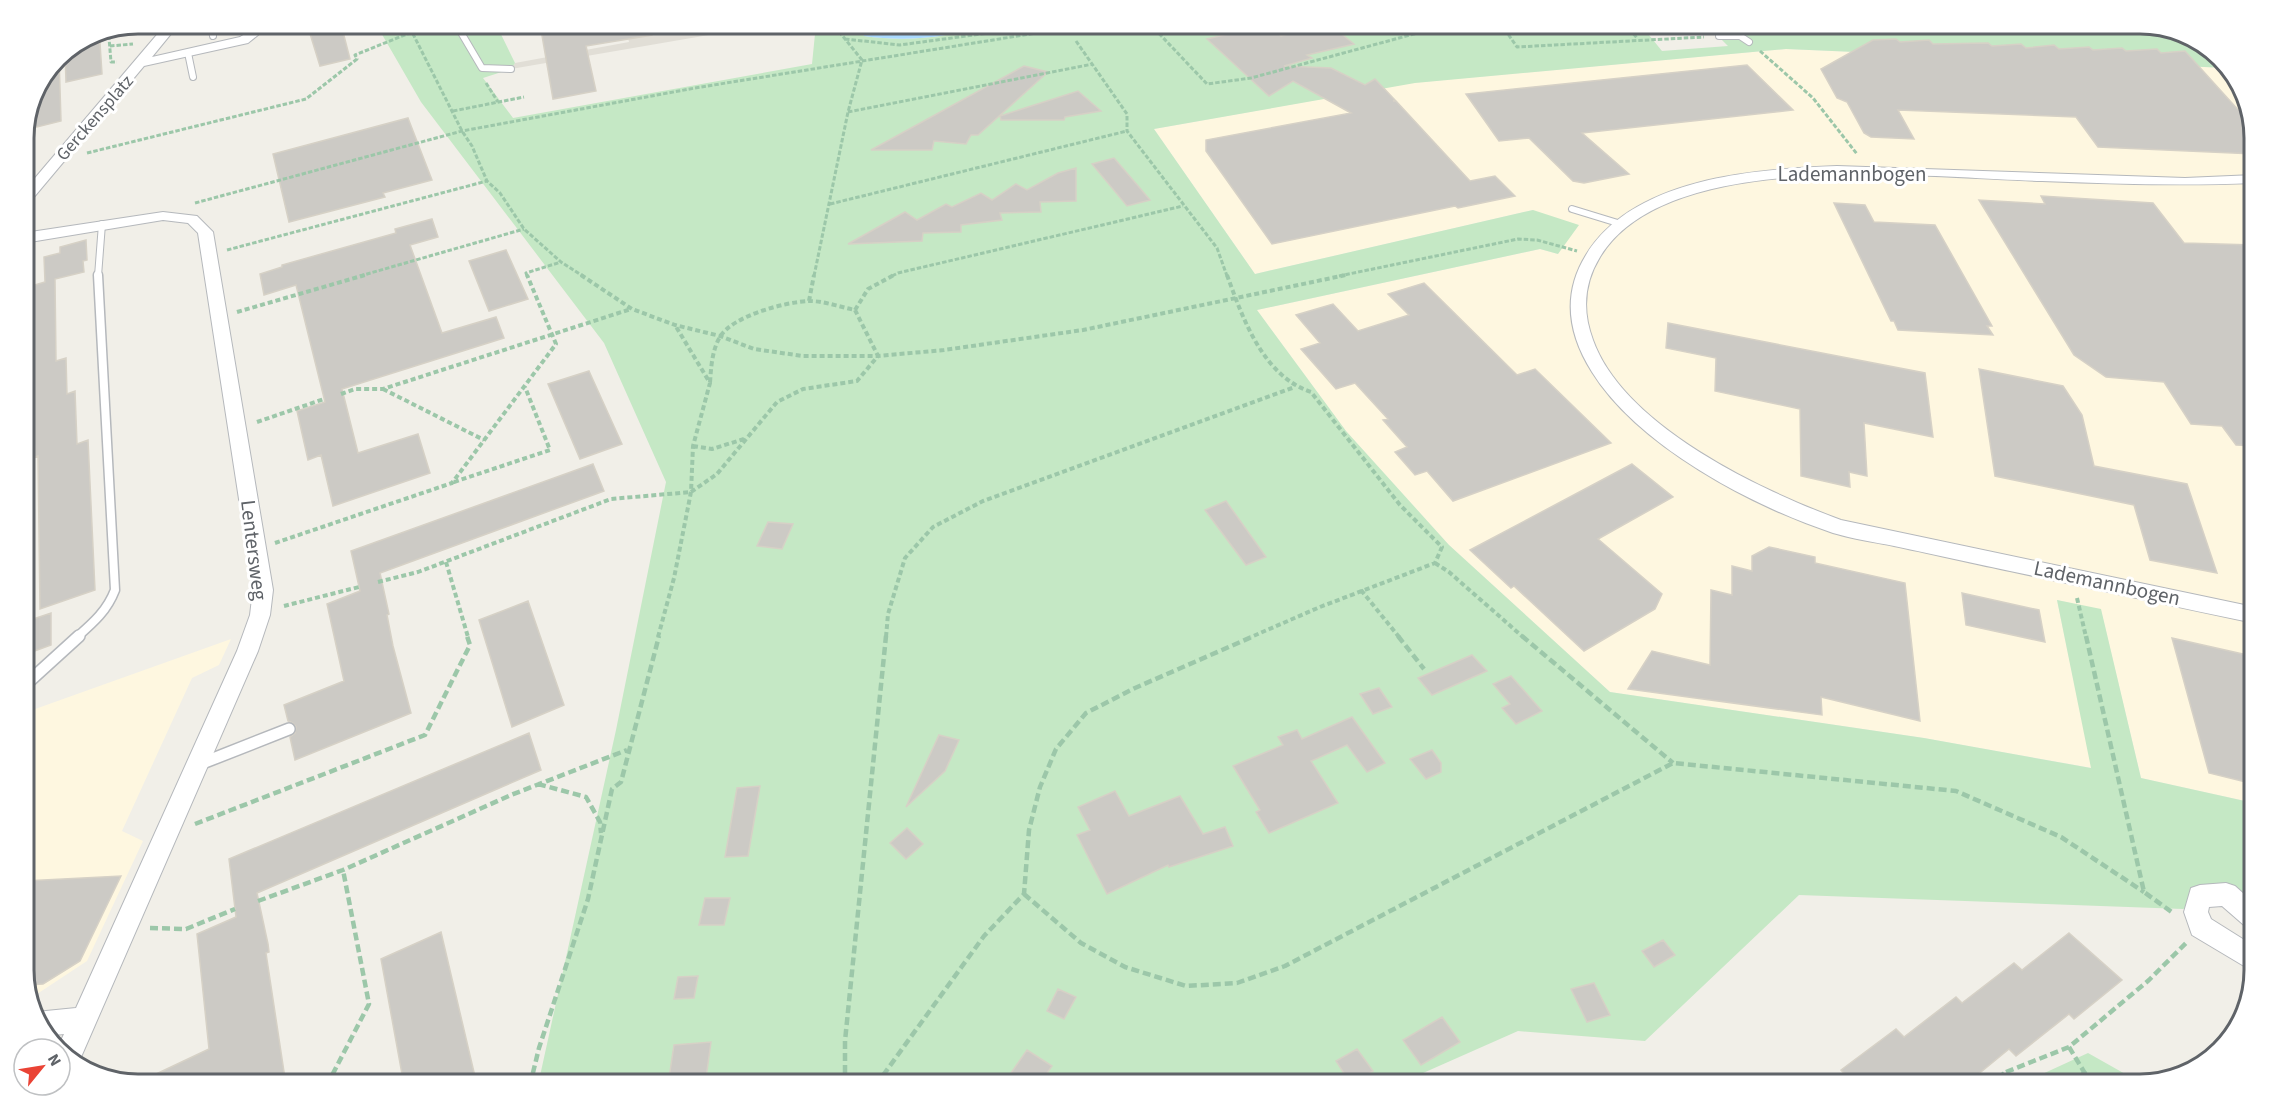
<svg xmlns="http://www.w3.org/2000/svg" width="2278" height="1109" font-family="'Source Sans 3',sans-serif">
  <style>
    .commercial { fill: #fef7e0 }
    .education { fill: #e1ded6 }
    .green { fill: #c5e8c5 }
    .water { fill: #aadaff }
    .building { fill: #cccac5; stroke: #d6d1c6; stroke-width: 1.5 }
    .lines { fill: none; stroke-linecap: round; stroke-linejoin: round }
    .lane-far2-casing { stroke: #b5b8bc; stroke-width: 8 }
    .lane-far1-casing { stroke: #b5b8bc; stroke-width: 11 }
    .lane-casing { stroke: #b5b8bc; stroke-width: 14 }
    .street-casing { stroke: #b5b8bc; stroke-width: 2 }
    .path-far2 { stroke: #9cc7a9; stroke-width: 3; stroke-dasharray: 4.5 2; stroke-linecap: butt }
    .path-far1 { stroke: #9cc7a9; stroke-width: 4; stroke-dasharray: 5 3; stroke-linecap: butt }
    .path { stroke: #9cc7a9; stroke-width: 4.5; stroke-dasharray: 8 4; stroke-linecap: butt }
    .lane-far2 { stroke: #fff; stroke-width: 6 }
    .lane-far1 { stroke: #fff; stroke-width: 8 }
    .lane { stroke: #fff; stroke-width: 11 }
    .street { fill: #fff; fill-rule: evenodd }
    .labels { text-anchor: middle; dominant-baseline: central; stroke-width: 6; stroke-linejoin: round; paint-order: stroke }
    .far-street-label { font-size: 18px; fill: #5f6368; stroke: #fff }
    .street-label { font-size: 21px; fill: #5f6368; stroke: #fff }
    .rim { fill: none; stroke: #5f6368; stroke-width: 3 }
  </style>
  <rect width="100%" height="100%" fill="#f1efe8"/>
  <path class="commercial" d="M1786,49L2227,68L2235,75L2254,131V803L2141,778L2101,610L2057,600L2092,768L1924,738L1610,692L1449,545L1346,431L1257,310L1540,249L1558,254L1533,210L1255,274L1154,129L1411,83Z
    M231,639L219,665L192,678L122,831L143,841L87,961L31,998L24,978V713Z"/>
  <path class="education" d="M625,24H773L511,69L515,63L629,42Z"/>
  <path class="green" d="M376,24H496L515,63L511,69L483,78L513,118L812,64L816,24H861L864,36C905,42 949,38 988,24H1640L1662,51L1728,46L1715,33L1690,34L1681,24H2139L2190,36L2227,68L1786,49L1415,83L1154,129L1255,274L1533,210L1579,225L1558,254L1540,249L1257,310L1346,431L1449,545L1610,692L1924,738L2091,768L2057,600L2101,609L2141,778L2254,803V918L2226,894L2183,909L1799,895L1645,1041L1518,1031L1396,1085H538L616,730L666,482L604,343L421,102Z
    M2088,1053L2127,1075L2138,1085H2029L2025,1082Z"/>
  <path class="water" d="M861,24H988C949,38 905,42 864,36Z"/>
  <path class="building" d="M307,24H341L350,59L320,66Z
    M540,24H652V35L586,46L596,91L553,99Z
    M1329,24L1354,44L1307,55L1312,58L1284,66L1331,68L1365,85L1375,79L1395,100L1393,101H1396L1470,181L1495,176L1515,196L1458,208L1455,206L1272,244L1206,151V140L1351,113L1293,81L1269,96L1207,39L1267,25L1281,36Z
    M1896,39L1900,42L1929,40L1933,44L1988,43L1992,46L2021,44L2026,48L2054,45L2059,49L2089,47L2093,50L2122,48L2126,51L2157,49L2161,53L2185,51L2251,124L2254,154L2098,147L2076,117L1898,110L1914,139L1871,137L1864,133L1847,102L1837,98L1821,69L1873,40Z
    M100,43L102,74L66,82L65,52Z
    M59,56L61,121L25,130L58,57Z
    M1747,65L1793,110L1582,133L1629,174L1584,183L1573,181L1529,138L1499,141L1466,94Z
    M1024,66L1048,72L978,135H971L966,144L934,141L932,150H871Z
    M1078,91L1101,111L1065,117L1064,120H1001L1000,116Z
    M408,118L432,180L383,193L385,197L289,222L273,154Z
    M1114,158L1139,187L1150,200L1127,206L1092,164Z
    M1076,168V201L1040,202L1041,212L1000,213L1002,220L961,225V232L923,233L922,241L848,244L905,212L917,220L946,204L952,207L981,193L992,200L1016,184L1027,190L1058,173Z
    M2041,196L2153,203L2184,243L2254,245V446L2236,445L2222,426L2191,424L2164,382L2106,377L2074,355L1979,200L2045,204Z
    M1834,203L1865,205L1874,222L1935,225L1992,326H1987L1993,335L1898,330L1894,321H1891Z
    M432,219L438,237L410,245L442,333L496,317L504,338L342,389L358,453L418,434L430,473L333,506L321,455L308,460L297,411L325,402L296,285L264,295L260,274L282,267V265L396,233L395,229Z
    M86,240L87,260L83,261L84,272L55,279L56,361L66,358L67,394L75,391L77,444L88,440L95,590L40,609L38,456L28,459V425L24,426V288L45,282L44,257L60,253V247Z
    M506,250L528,299L489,311L469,261Z
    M1424,283L1517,375L1535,369L1611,443L1453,501L1427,471L1415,475L1395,452L1407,447L1383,420L1388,419L1355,383L1336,389L1301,349L1320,343L1296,315L1333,304L1358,331L1409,315L1388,294Z
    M1668,323L1925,373L1933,437L1864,423L1867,476L1849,472L1850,487L1801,476L1800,409L1715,391L1716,358L1666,348Z
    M1979,369L2063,386L2082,415L2094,466L2187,484L2217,573L2150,560L2134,505L1995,476Z
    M589,371L622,444L580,459L548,384Z
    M593,464L604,491L380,573L389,614L387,615L393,646L411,713L295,760L290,737L295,733L296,727L293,723L288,721L284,705L344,681L327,604L360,591L351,551Z
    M1632,464L1673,497L1598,539L1662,594L1655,609L1584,651L1514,586L1511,588L1470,550Z
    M1226,501L1266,557L1246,565L1205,510Z
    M768,522L793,524L782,549L757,546Z
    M1769,547L1815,557V563L1905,583L1920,721L1821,697L1822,715L1628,689L1652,651L1710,665L1711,590L1732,595V566L1752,571V556Z
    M1962,593L2039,610L2045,642L1966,625Z
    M528,601L564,705L512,727L479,620Z
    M51,613V645L24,655V622Z
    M2172,638L2247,655L2254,677V784L2209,773Z
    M1472,655L1487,671L1432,695L1418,678Z
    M1511,676L1542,711L1516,724L1502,708L1510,704L1493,684Z
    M1379,688L1392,707L1373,714L1360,694Z
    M1352,717L1385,763L1367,772L1347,745L1311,761L1338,803L1269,833L1256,812L1260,810L1233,766L1283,745L1278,737L1297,730L1302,739Z
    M529,733L541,770L257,893L268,944L269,952L266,953L286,1085L135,1084L209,1049L197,934L236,917L229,859Z
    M939,735L959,740L945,771L906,807Z
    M1432,750L1441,763V772L1426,779L1410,759Z
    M760,786L748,856L725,857L737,788Z
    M1115,791L1129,816L1180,796L1203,834L1225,827L1233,846L1169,867L1168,865L1107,894L1077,835L1090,830L1078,807Z
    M907,828L923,844L906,859L890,843Z
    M121,876L80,961L43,984L27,985L24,978V881Z
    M705,898H730L724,925H699Z
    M441,932L477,1085H404L381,959Z
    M2069,933L2122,980L2074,1019L2069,1014L2016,1056L2009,1049L1965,1085H1855L1841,1070L1896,1029L1904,1037L1956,997L1962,1003L2014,963L2022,970Z
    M1663,940L1675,955L1654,967L1642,951Z
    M698,976L694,998L674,999L678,977Z
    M1594,983L1610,1015L1587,1022L1571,989Z
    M1058,989L1076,997L1064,1019L1047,1011Z
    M1442,1017L1460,1042L1421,1065L1403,1040Z
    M711,1042L705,1085H668L674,1045Z
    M1357,1049L1373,1071L1351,1084L1336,1061Z
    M1027,1050L1052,1066L1039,1085H1029L1011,1073Z"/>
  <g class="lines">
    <g class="lane-far2-casing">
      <path id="lane-far2" d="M211,24L213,36
        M456,24L482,68L511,69
        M1075,24V27
        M1722,24L1749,42
        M1719,36H1739
        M188,53L193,77
        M1572,209L1621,224
        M98,276L102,224"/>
    </g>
    <g class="lane-far1-casing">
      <path id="lane-far1" d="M77,637C93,623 107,611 115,590L98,275"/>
    </g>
    <g class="lane-casing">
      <path id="lane" d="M24,686L79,636
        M200,764L289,729"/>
    </g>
    <g class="street-casing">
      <path id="street" d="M166,24H179L152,57L240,37L245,34L243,24H255L258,35L248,43L144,66L29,203L24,204V191Z
        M1837,166L2185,178L2254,175V183C2183,186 2113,184 2042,181C1930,178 1667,146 1600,257C1584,283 1582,311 1593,340C1624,426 1760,490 1841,520L2254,607V623C2173,606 2091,588 2010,571C1971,563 1933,554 1894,546C1874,542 1853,539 1833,533C1752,506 1638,446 1592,372C1568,334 1562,294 1586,255C1633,178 1755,169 1837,166Z
        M163,212L197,216L213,232L273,590L270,615L258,651L78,1064L58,1047L64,1034L45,1036L36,1012L76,1008L237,651L250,615L253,590L198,233L188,223L163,220L24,243V233Z
        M2226,883L2235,886L2254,903V930L2245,926L2222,906L2209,907L2208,912L2211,919L2254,946V972L2192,935L2184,912L2191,888L2200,885Z"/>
    </g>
    <path class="path-far2" d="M404,24L413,34L462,131L472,146L487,181L500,193L524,229L561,262L583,276
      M1040,24L1045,27H1060
      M1150,24L1207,84L1251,78L1451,24
      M1282,24L1293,33
      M1411,24L1423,32
      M1501,24L1517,47L1704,37
      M1625,24L1637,38
      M2104,24L2148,26
      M413,34L433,24
      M87,38H109L111,62H117
      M845,39L900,45L996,32L1017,24
      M1076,41L1127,114V131L1217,248L1227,276
      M110,46L133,44
      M1760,51L1813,98L1857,154
      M486,83L498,102
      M453,111L524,97
      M848,112L1093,64
      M87,153L306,99L357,59L355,55L412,32
      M195,203L462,131L695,88L1061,29
      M830,204L1127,131
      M227,250L487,181
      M360,276L524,229
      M527,276L526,273L561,262
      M814,276L848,112L862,60L833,24
      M892,276L898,273L1183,206
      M1339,276L1518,239L1537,240L1577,251"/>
    <path class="path-far1" d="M581,275L632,309L675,325L720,336L754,349L803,356H878L944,350L1083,330L1346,275
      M1227,275C1243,319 1263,376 1311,392L1400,505L1442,547L1435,563L1320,607L1251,637
      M809,301L814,275
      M855,310L868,289L894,275
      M237,312L365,275
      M383,389L484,440
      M341,394L355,389H383L631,309
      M257,422L324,399
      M693,446L712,449L744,439
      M454,482L550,450L525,387
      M275,543L452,483L556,344L527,275
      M446,562L468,637
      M1435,563L1449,572L1523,637
      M378,582L418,572L611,499L691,492L717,474L777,402L803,389L857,381L878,356L855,310C840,307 824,301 809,301C785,302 732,316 720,337C712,350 711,368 710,383
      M1361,590L1399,637
      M2077,598L2086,637
      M284,606L359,587
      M658,637L674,578L691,492L693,446L710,383L675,325
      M886,637L888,614L905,558L933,527L983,501L1295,387"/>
    <path class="path" d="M1398,636L1424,669
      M1522,636L1673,763
      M2086,636L2144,892L2173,913
      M538,784L586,797L600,822L601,833
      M195,824L425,735L470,645L467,636
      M1024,894L1081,943L1125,967L1186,986L1237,983L1285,966L1673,763L1956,791L2061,837L2144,892
      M258,901L343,870L511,795L627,750
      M150,928L186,929L235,909
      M2069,1047L2092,1085
      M2006,1072L2069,1047L2149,980L2186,943
      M327,1085L369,1004L343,870
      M530,1085L539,1048L588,899L612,789L621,782L659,636
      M845,1085V1041L886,636
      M876,1085L984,936L1024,894L1029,830L1040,787L1056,749L1086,713L1135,688L1254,636
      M1988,1085L2006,1072L2021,1085
      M2077,1085L2085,1070"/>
    <use href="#lane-far2" class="lane-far2"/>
    <use href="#lane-far1" class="lane-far1"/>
    <use href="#lane" class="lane"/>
    <use href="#street" class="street"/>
  </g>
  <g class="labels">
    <g class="far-street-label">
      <text transform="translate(95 118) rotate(-49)">Gerckensplatz</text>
    </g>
    <g class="street-label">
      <text x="1852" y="174">Lademannbogen</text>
      <text transform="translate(254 550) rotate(83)">Lentersweg</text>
      <text transform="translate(2107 583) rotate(12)">Lademannbogen</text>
    </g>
  </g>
  <path d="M0 0H2278V1109H0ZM138 34H2140A104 104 0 0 1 2244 138V970A104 104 0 0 1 2140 1074H138A104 104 0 0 1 34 970V138A104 104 0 0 1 138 34Z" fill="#fff" fill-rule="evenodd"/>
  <path class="rim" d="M138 34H2140A104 104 0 0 1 2244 138V970A104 104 0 0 1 2140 1074H138A104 104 0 0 1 34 970V138A104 104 0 0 1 138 34Z"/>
  <g transform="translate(42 1067) rotate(60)"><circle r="28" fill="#ffffff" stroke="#bfc1c3" stroke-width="1.5"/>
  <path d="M0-4.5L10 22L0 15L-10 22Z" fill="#ea4335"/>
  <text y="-9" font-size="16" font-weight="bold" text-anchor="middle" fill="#5f6368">N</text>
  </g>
</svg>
